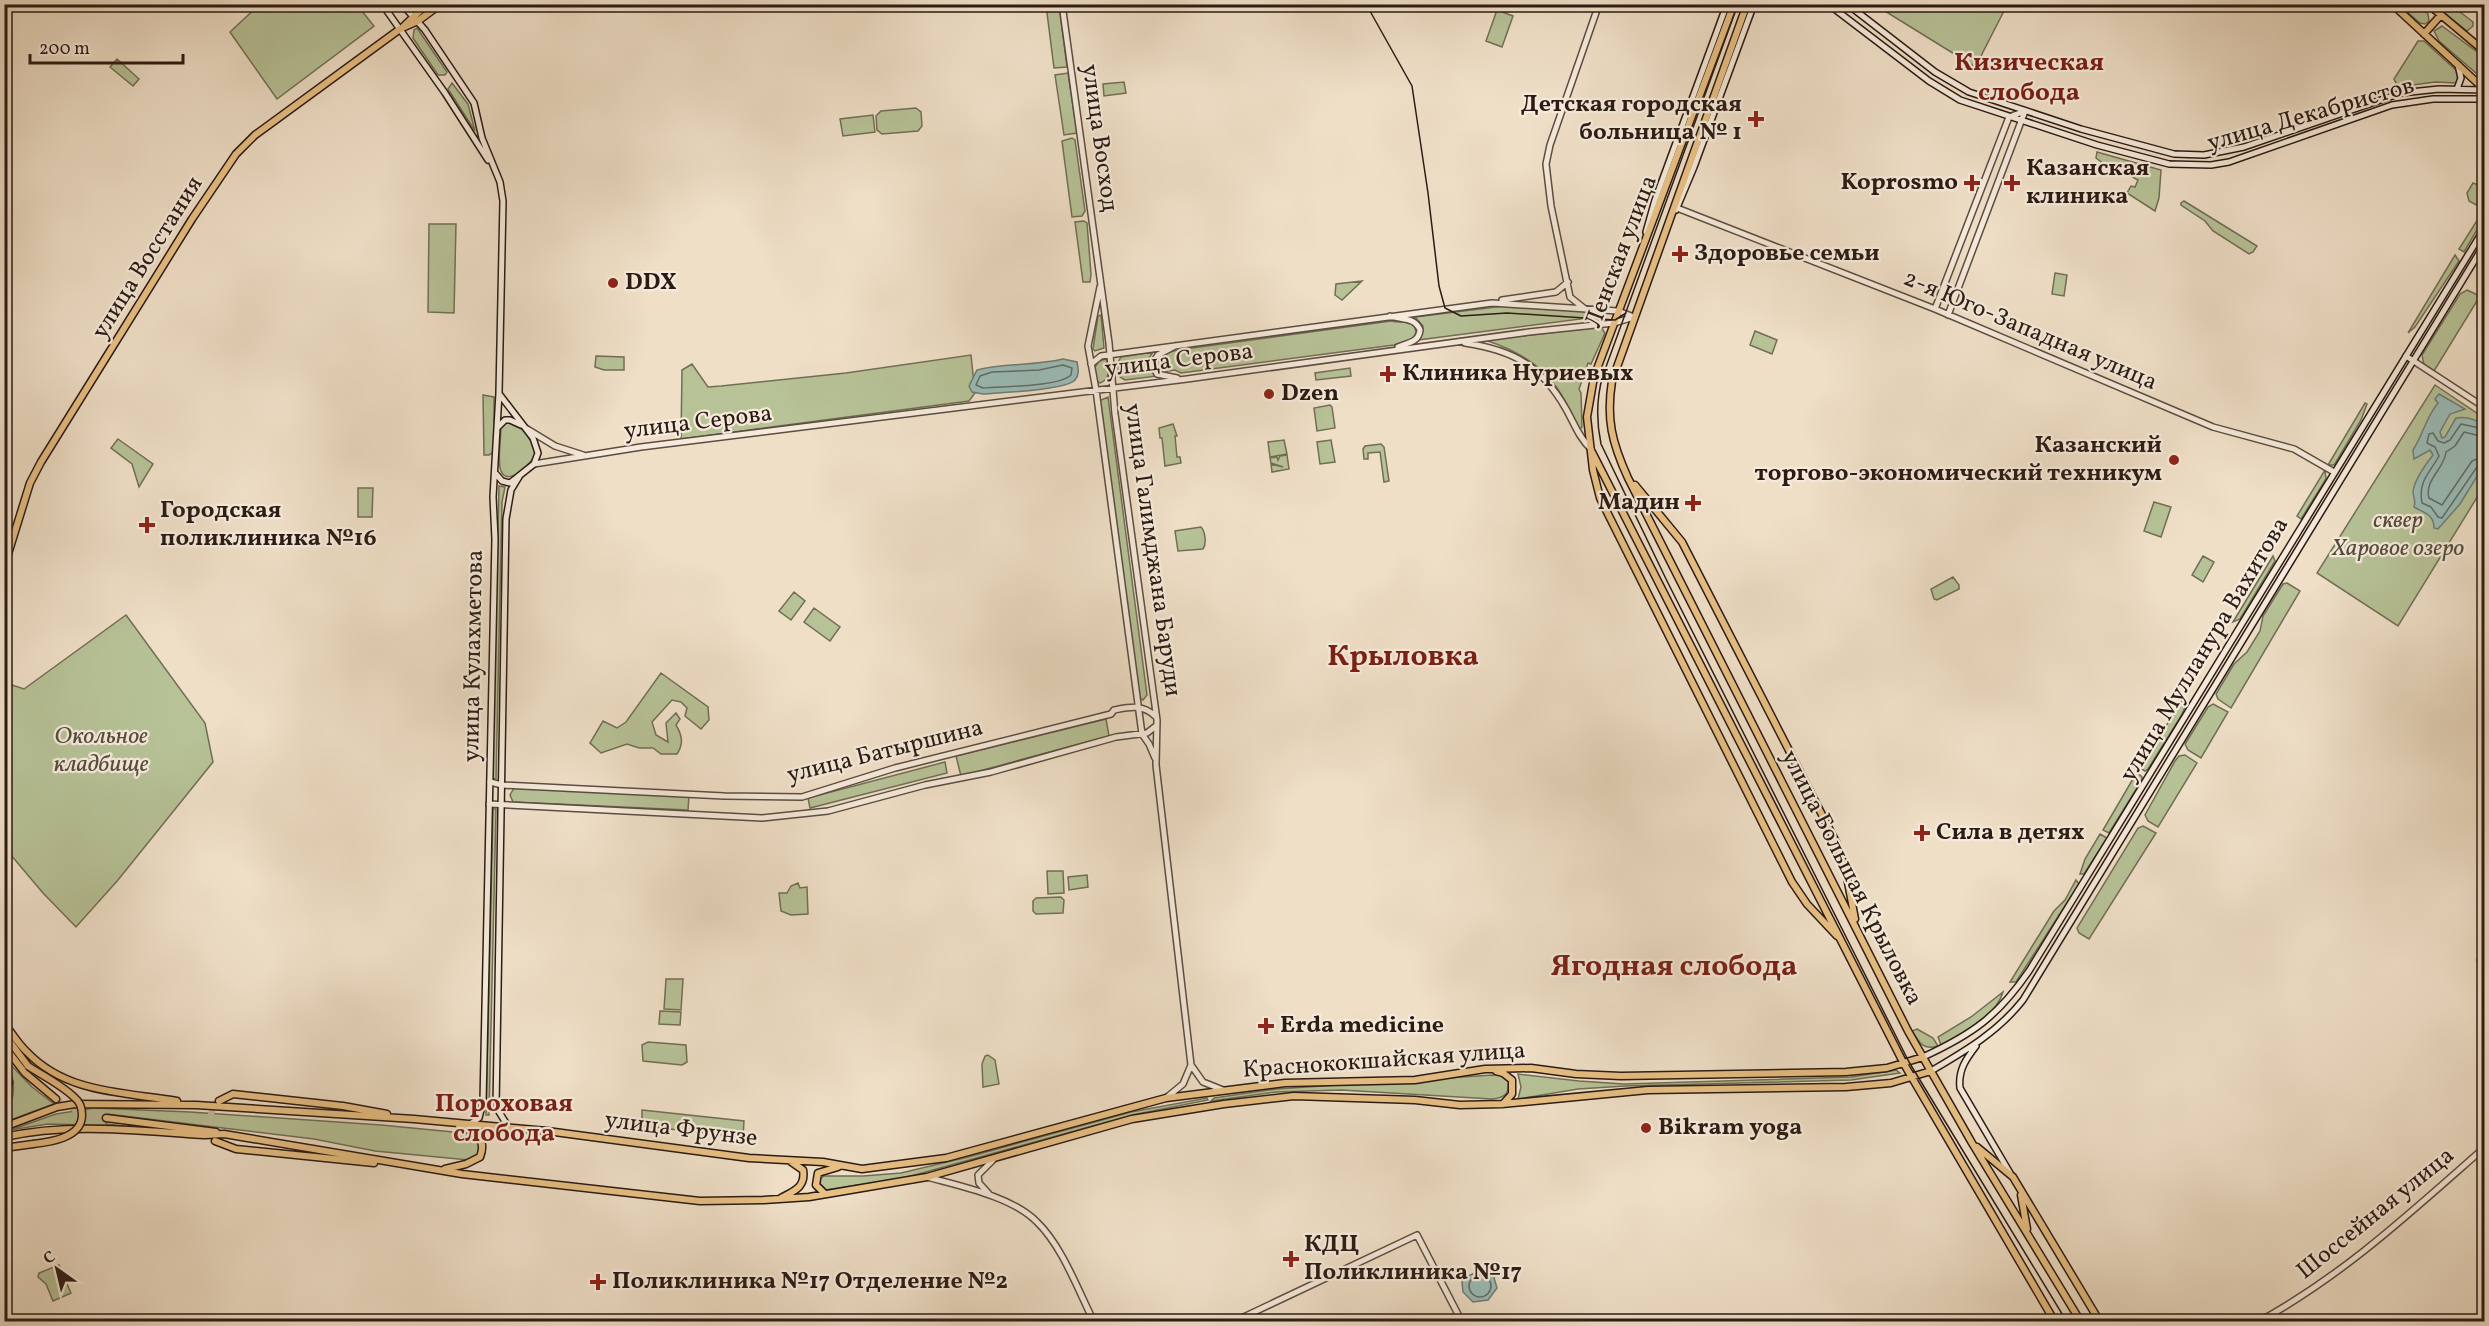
<svg xmlns="http://www.w3.org/2000/svg" width="2489" height="1326" font-family="Vollkorn,serif">
  <style>
    .green { fill: #b7c297; stroke: #716e56; stroke-width: 1.5 }
    .water { fill: #9abcb7; stroke: #6e7c76; stroke-width: 1.5 }
    .lines { fill: none; stroke-linecap: round; stroke-linejoin: round }
    .shore { stroke: #626c66; stroke-width: 1.5 }
    .canal { stroke: #9abcb7; stroke-width: 5 }
    .primary-tunnel { stroke: #c8b8a3; stroke-width: 6; stroke-dasharray: 6 3; stroke-linecap: butt }
    .tertiary-casing { stroke: #5c4c41; stroke-width: 8 }
    .secondary-casing { stroke: #2b1b14; stroke-width: 8 }
    .primary-casing { stroke: #2b1b14; stroke-width: 9 }
    .tertiary { stroke: #f5eadb; stroke-width: 5 }
    .secondary { stroke: #f5eadb; stroke-width: 5 }
    .primary { stroke: #e8c084; stroke-width: 6 }
    .tram { stroke: #2b1b14; stroke-width: 1.5 }
    .primary-bridge-casing { stroke: #2b1b14; stroke-width: 9; stroke-linecap: butt }
    .primary-bridge { stroke: #e8c084; stroke-width: 6 }
    .poi-dot { fill: #8f2418; stroke: #f5eadb; stroke-width: 2 }
    .labels { text-anchor: middle; dominant-baseline: central; stroke-width: 4.5; stroke-linejoin: round; paint-order: stroke }
    .poi-label { font-size: 24px; font-weight: bold; fill: #2b1b14; stroke: #f5eadb; text-anchor: start }
    .street-label { font-size: 24px; fill: #2b1b14; stroke: #f5eadb }
    .park-label { font-size: 24px; font-style: italic; fill: #554d3b; stroke: #f5eadb }
    .neighbourhood-label { font-size: 26px; font-weight: bold; fill: #7a1f14; stroke: #f5eadb }
    .district-label { font-size: 30px; font-weight: bold; fill: #7a1f14; stroke: #f5eadb }
  </style>
  <rect width="100%" height="100%" fill="#efdfc7"/>
  <filter id="stains"><feTurbulence type="fractalNoise" baseFrequency=".00333" numOctaves="4"/><feColorMatrix values="0 0 0 0 .2 0 0 0 0 .09 0 0 0 0 .02 0 0 0 .5 -.17"/></filter>
  <radialGradient id="worn" r=".72"><stop offset=".6" stop-color="#630" stop-opacity="0"/><stop offset="1" stop-color="#630" stop-opacity=".3"/></radialGradient>
  <path class="green" d="M259,5H357L374,26L277,99L230,32Z
    M1046,5H1059L1067,67L1054,68Z
    M1875,5H2007L1982,54L1977,68Z
    M2399,5H2417L2428,14L2429,21L2425,24L2420,23Z
    M2434,5H2451L2473,22V26L2467,31Z
    M1497,10L1513,16L1502,47L1486,41Z
    M2442,26L2484,57V80L2439,41L2434,31Z
    M417,28L447,72L445,75H438L413,38L414,30Z
    M2418,41H2424L2458,72L2457,83L2435,82L2398,87L2394,79Z
    M117,59L139,79L133,86L110,67Z
    M1068,73L1077,133L1064,135L1055,75Z
    M1124,82L1126,93L1104,96L1103,84Z
    M452,83L468,104L475,131L448,89Z
    M916,108L921,112L922,126L918,131L882,134L877,130L876,116L881,111Z
    M873,115L875,132L843,136L840,119Z
    M1072,138L1075,140L1085,211L1082,216L1072,217L1062,141Z
    M2097,152L2161,170L2159,198L2155,211L2127,193L2131,186L2135,187L2138,180L2120,170L2116,173L2096,158Z
    M2473,183L2484,187V199L2480,207L2469,201L2467,193Z
    M2184,201L2257,246L2253,252L2249,254L2213,231L2205,221L2181,205V203Z
    M2483,211L2484,218L2464,252L2459,249Z
    M1084,221L1087,223L1091,274L1090,282H1083L1075,222Z
    M429,224H456L454,313L428,312Z
    M2455,255L2459,261L2415,327L2408,333Z
    M2055,273L2067,275L2064,296L2052,294Z
    M1362,281L1342,300L1335,295L1336,284Z
    M2467,290L2480,296L2434,371L2424,365L2422,355L2460,294Z
    M1504,306L1592,312L1596,317L1418,340L1422,334L1423,326L1415,317Z
    M1101,315L1104,348L1095,351L1093,349L1098,316Z
    M1391,321C1399,323 1406,321 1414,324L1416,332L1414,338L1394,345L1181,373L1175,370L1162,372L1155,365V360L1160,355L1177,350Z
    M1601,327L1605,333L1591,364L1588,363L1579,389L1581,393L1582,427L1580,429C1572,416 1566,401 1557,388C1540,363 1513,349 1485,340Z
    M1755,331L1777,340L1772,354L1750,345Z
    M1153,352L1149,358L1148,366L1157,376L1125,380L1120,377L1117,364L1121,357Z
    M971,355L975,393L969,401L681,439L682,370L692,364L708,387L721,386L846,373Z
    M596,356L624,357V370H604L595,367Z
    M1106,359C1110,368 1110,380 1100,383L1096,381L1095,367L1099,361Z
    M1350,368L1351,376L1316,380L1315,373Z
    M2435,385L2484,418V486L2398,626L2317,573Z
    M483,395L494,397V452L489,455H484Z
    M1108,397L1147,695L1143,700L1139,697L1099,401Z
    M2365,403L2367,404L2361,420L2336,462L2334,465H2328Z
    M1330,405L1332,407L1335,428L1317,431L1314,408Z
    M507,422C522,424 531,439 536,453C533,462 508,488 501,471C497,463 501,438 501,428Z
    M1173,424L1177,436H1175L1177,457H1180L1181,463L1165,466L1162,438H1160L1159,428Z
    M118,439L153,464L139,487L132,464L111,448Z
    M1284,440L1287,454L1270,457L1268,442Z
    M1331,440L1335,462L1320,464L1317,442Z
    M1381,444L1384,447L1389,481L1384,482L1380,452L1368,453V459H1364L1363,449L1365,446Z
    M1287,455L1289,469L1272,472L1271,464L1283,467L1271,463L1270,458L1277,457L1278,460L1280,456Z
    M2325,470L2326,479L2301,519L2297,516Z
    M499,486L505,487L502,502L496,779H492Z
    M358,488H373L372,517H358Z
    M2154,502L2171,507L2161,537L2144,531Z
    M1201,527C1205,531 1207,544 1203,549L1178,551L1175,531Z
    M2203,556L2214,562L2203,582L2192,575Z
    M2273,556L2275,561L2240,619L2233,622Z
    M1953,577L1959,585V589L1937,600L1934,599L1931,589Z
    M2287,583L2300,591L2231,708L2218,699L2216,694L2234,664L2247,652L2260,631L2263,616L2283,584Z
    M794,592L805,601L791,620L779,611Z
    M814,608L840,627L830,641L804,622Z
    M126,615L205,723L213,762L118,880L76,927L43,893L5,848V692L9,684L24,689Z
    M661,673L708,707L709,720L701,729L685,716L687,708L681,702L672,700L652,722L656,735L668,742L666,723L676,713L680,719L676,725C682,735 684,744 677,754H661L653,748H639L627,744L601,753L590,743L603,721L617,728L626,722Z
    M2182,700L2187,703L2181,716L2148,769L2145,771L2140,768Z
    M2213,704L2228,712L2201,758L2188,750L2185,744L2208,707Z
    M1106,719L1109,736L961,776L956,756Z
    M2185,755L2197,763L2158,827L2148,821L2145,815L2175,761L2179,756Z
    M945,762L947,773L810,808L808,798Z
    M2137,772L2142,777V780L2109,833L2103,830Z
    M514,788L689,796L688,810L513,802L510,795Z
    M493,809H496L489,1115H486Z
    M2143,826L2156,833L2089,939L2079,933L2077,928L2138,828Z
    M2100,834L2107,838L2084,874H2080L2085,859Z
    M1047,871H1063L1064,893L1048,894Z
    M1087,875L1088,887L1069,890L1068,877Z
    M2076,880L2079,884L2016,982H2010L2054,911L2065,900Z
    M798,883L800,888L807,887L808,914L791,915L781,911L779,893H787L791,886Z
    M1061,897L1064,900L1063,913L1036,914L1033,911V901L1036,898Z
    M666,979H683L681,1010L664,1009Z
    M2003,992C1996,1017 1962,1033 1941,1045L1938,1037L1971,1017Z
    M660,1011L681,1012L680,1025L659,1024Z
    M1917,1029L1933,1038L1938,1046C1923,1051 1919,1042 1912,1031Z
    M648,1042L686,1045L687,1062L682,1065L643,1061L642,1045Z
    M988,1055L995,1060L999,1084L983,1087L982,1064L985,1056Z
    M7,1061L32,1087L54,1104L5,1122C4,1112 9,1108 12,1099C16,1086 12,1073 7,1061Z
    M1896,1070L1900,1073L1851,1080L1625,1086L1578,1089L1518,1099L1521,1087L1518,1074L1579,1081L1624,1084L1851,1077Z
    M1493,1075L1504,1076L1508,1081C1510,1094 1504,1098 1492,1099L1341,1090L1276,1092L1211,1101L1214,1098L1276,1089Z
    M1207,1098L1208,1100L1132,1115L904,1178L825,1190L821,1189L818,1183L819,1179L824,1176H863L901,1173L968,1157L1131,1112Z
    M94,1108L190,1112L381,1125L474,1134L480,1144L479,1154L469,1160L375,1151L314,1139L108,1114L106,1124L125,1126L48,1124L10,1130L56,1114Z
    M642,1110L744,1121L743,1137L642,1126Z
    M59,1265L71,1293L53,1301L46,1284L38,1277L39,1273Z"/>
  <path class="water" d="M1063,359L1077,362C1078,368 1080,374 1075,380C1067,390 999,393 983,394L972,392L969,386L977,370C1005,363 1033,366 1063,359Z
    M2439,394L2465,409L2450,414L2440,432L2442,438L2445,437L2456,418C2467,416 2475,419 2484,425V465L2460,504L2438,529L2434,528C2434,514 2424,513 2414,507C2416,501 2414,499 2413,493C2413,482 2426,464 2433,455L2430,450L2414,459L2413,450C2423,435 2426,417 2438,403L2435,399Z
    M1481,1270H1487L1493,1274L1497,1288L1488,1300L1473,1302L1463,1292L1462,1282L1468,1276Z"/>
  <g class="lines">
    <path class="shore" d="M1063,365L1072,368L1071,375C1058,387 1003,386 983,388L976,385L980,376L992,372L1039,370Z
      M2484,429L2461,424L2450,440L2444,443L2438,441L2433,433L2429,434L2427,443L2435,447L2439,456C2429,474 2418,481 2422,503L2431,507L2438,517L2442,518L2477,467L2484,464
      M2484,437L2464,432L2455,446L2446,452C2445,468 2424,480 2429,498L2442,505L2472,461L2484,456
      M1469 1286a11 11 0 1 1 22 0a11 11 0 1 1-22 0Z"/>
    <path class="canal" d="M2478,960L2484,961"/>
    <path class="primary-tunnel" d="M56,1099L86,1116L106,1118
      M215,1141C205,1126 208,1115 219,1101"/>
    <g class="tertiary-casing">
      <path id="tertiary" d="M1062,4L1109,343L1115,414L1157,720L1156,765L1191,1065L1203,1082L1223,1090
        M1677,208L1935,309L2213,427L2294,449L2334,472
        M1100,287L1088,346L1096,390L1142,734L1149,744L1155,758
        M1502,300L1556,292L1568,282
        M1585,309L1570,297L1551,206L1546,164L1550,145L1599,4
        M1935,309L2009,117L2025,111
        M1948,315L2025,111
        M1390,316C1402,320 1415,317 1420,330C1419,342 1408,343 1398,347
        M1465,343C1513,350 1542,366 1566,409C1574,423 1579,438 1591,449
        M1175,346L1158,355L1152,364L1157,374L1177,378
        M2406,356L2484,407
        M1091,364L1101,356L1492,303L1618,311L1634,317
        M527,429L555,446L583,455
        M534,464L641,447L1187,379L1529,332L1614,323L1634,317
        M490,782L502,785L724,796L802,797L895,768L1111,714L1114,710C1130,707 1143,704 1155,716
        M489,804L762,818L828,811L925,785L991,772L1116,737L1147,733L1156,726
        M1166,1098L1183,1084L1191,1065
        M927,1177C960,1186 1013,1197 1037,1222C1062,1246 1078,1290 1094,1322
        M989,1194L979,1183L978,1175L993,1160
        M1233,1322L1417,1235L1462,1322
        M2258,1322C2344,1275 2411,1212 2484,1148"/>
    </g>
    <g class="secondary-casing">
      <path id="secondary" d="M382,4L445,93L488,160
        M402,4L425,30L474,103L482,138L500,182L503,201L499,393L493,497L495,539L483,1102L479,1118L470,1124
        M1828,4L1929,81L1960,100L2097,145L2169,164L2211,165L2229,162L2392,105L2433,99H2484
        M1847,4L1935,72L1969,92L2081,129L2174,154L2204,155L2244,147L2401,93L2439,89L2484,90
        M2457,89L2461,78L2458,65
        M1676,210L1694,167L1754,4
        M1646,232L1655,200L1727,4
        M498,427L505,420H510L521,425
        M496,474L502,481L510,483L534,464L538,453L533,438L500,395
        M1976,1046C1966,1059 1958,1070 1960,1088L2010,1173
        M1923,1057C1973,1034 1998,1016 2029,971L2484,229
        M1931,1071C1965,1051 1998,1032 2023,1000L2484,245
        M509,1128L496,1107L506,519L511,490L519,477"/>
    </g>
    <g class="primary-casing">
      <path id="primary" d="M1734,4L1594,377L1587,417L1593,470L1600,498L1792,882L1807,904L1837,936
        M1747,4L1612,381C1606,419 1612,443 1628,478L1908,1031L1972,1143L2081,1322
        M2392,4L2484,89
        M2428,4L2484,51
        M403,27L427,4
        M2424,34L2440,16
        M1592,452L1904,1064L2055,1322
        M1635,485L1682,542L1836,842L1846,872L1855,919
        M4,567L30,483L41,462L192,219L236,154L255,135L400,29L418,21L441,4
        M4,1023C12,1033 18,1044 27,1052C67,1094 125,1092 177,1101
        M4,1034L28,1066
        M4,1046L25,1073L56,1099
        M4,1064L9,1082L4,1107
        M1496,1071L1503,1073L1512,1080V1094L1503,1104
        M219,1101L233,1094L343,1106L387,1114
        M106,1118L216,1132
        M4,1127L57,1107L75,1104L196,1105L414,1119L547,1131L749,1158L823,1162L862,1169L946,1158L1166,1098L1285,1083L1415,1080L1485,1069L1531,1068L1576,1074L1621,1076L1846,1072L1887,1068L1923,1057
        M4,1137C70,1122 139,1131 205,1135L224,1134L462,1174L700,1201L764,1200L809,1197L927,1177L1132,1119L1224,1104L1294,1096L1415,1100L1460,1105L1502,1104L1648,1090L1846,1087L1891,1083L1931,1071
        M215,1141L236,1149L374,1163
        M1977,1147L2013,1177L2100,1322
        M4,1148L33,1144
        M445,1169L466,1164L480,1157C487,1139 476,1131 459,1126
        M825,1194L816,1185L818,1173L838,1167
        M2021,1195L2027,1229
        M781,1198C794,1191 806,1187 803,1170L790,1161"/>
    </g>
    <use href="#tertiary" class="tertiary"/>
    <use href="#secondary" class="secondary"/>
    <use href="#primary" class="primary"/>
    <path class="tram" d="M1366,4L1412,86L1428,193L1439,286L1445,308L1461,316L1507,313L1615,320L1626,313
      M1738,4L1603,375C1596,399 1596,420 1601,444L1667,581L1909,1062L2067,1322"/>
    <g class="primary-bridge-casing">
      <path id="primary-bridge" d="M28,1066C43,1076 62,1085 75,1098C80,1102 82,1109 82,1115C82,1138 50,1142 33,1144"/>
    </g>
    <use href="#primary-bridge" class="primary-bridge"/>
  </g>
  <g class="poi-dot">
    <path d="M1753 110h6v6h6v6h-6v6h-6v-6h-6v-6h6z"/>
    <path d="M1969 174h6v6h6v6h-6v6h-6v-6h-6v-6h6z"/>
    <path d="M2009 174h6v6h6v6h-6v6h-6v-6h-6v-6h6z"/>
    <path d="M1677 245h6v6h6v6h-6v6h-6v-6h-6v-6h6z"/>
    <circle cx="613" cy="283" r="6"/>
    <path d="M1385 365h6v6h6v6h-6v6h-6v-6h-6v-6h6z"/>
    <circle cx="1269" cy="394" r="6"/>
    <circle cx="2174" cy="460" r="6"/>
    <path d="M1690 494h6v6h6v6h-6v6h-6v-6h-6v-6h6z"/>
    <path d="M144 516h6v6h6v6h-6v6h-6v-6h-6v-6h6z"/>
    <path d="M1919 824h6v6h6v6h-6v6h-6v-6h-6v-6h6z"/>
    <path d="M1263 1017h6v6h6v6h-6v6h-6v-6h-6v-6h6z"/>
    <circle cx="1646" cy="1128" r="6"/>
    <path d="M1288 1250h6v6h6v6h-6v6h-6v-6h-6v-6h6z"/>
    <path d="M595 1273h6v6h6v6h-6v6h-6v-6h-6v-6h6z"/>
  </g>
  <g class="labels">
    <g class="poi-label">
      <text x="1742" y="105" text-anchor="end">Детская городская<tspan x="1742" dy="28">больница № 1</tspan></text>
      <text x="2026" y="169">Казанская<tspan x="2026" dy="28">клиника</tspan></text>
      <text x="1958" y="183" text-anchor="end">Koprosmo</text>
      <text x="1694" y="254">Здоровье семьи</text>
      <text x="625" y="283">DDX</text>
      <text x="1402" y="374">Клиника Нуриевых</text>
      <text x="1281" y="394">Dzen</text>
      <text x="2162" y="446" text-anchor="end">Казанский<tspan x="2162" dy="28">торгово-экономический техникум</tspan></text>
      <text x="1680" y="503" text-anchor="end">Мадин</text>
      <text x="160" y="511">Городская<tspan x="160" dy="28">поликлиника №16</tspan></text>
      <text x="1936" y="833">Сила в детях</text>
      <text x="1280" y="1026">Erda medicine</text>
      <text x="1658" y="1128">Bikram yoga</text>
      <text x="1304" y="1245">КДЦ<tspan x="1304" dy="28">Поликлиника №17</tspan></text>
      <text x="612" y="1282">Поликлиника №17 Отделение №2</text>
    </g>
    <g class="street-label">
      <text transform="translate(2311 115) rotate(-16)">улица Декабристов</text>
      <text transform="translate(1099 138) rotate(82)">улица Восход</text>
      <text transform="translate(1622 252) rotate(-69)">Ленская улица</text>
      <text transform="translate(148 258) rotate(-58)">улица Восстания</text>
      <text transform="translate(2030 331) rotate(23)">2-я Юго-Западная улица</text>
      <text transform="translate(1179 361) rotate(-7)">улица Серова</text>
      <text transform="translate(698 423) rotate(-7)">улица Серова</text>
      <text transform="translate(1152 550) rotate(82)">улица Галимджана Баруди</text>
      <text transform="translate(2205 650) rotate(-59)">улица Мулланура Вахитова</text>
      <text transform="translate(474 656) rotate(-89)">улица Кулахметова</text>
      <text transform="translate(885 752) rotate(-14)">улица Батыршина</text>
      <text transform="translate(1851 878) rotate(63)">улица Большая Крыловка</text>
      <text transform="translate(1384 1061) rotate(-4)">Краснококшайская улица</text>
      <text transform="translate(681 1130) rotate(7)">улица Фрунзе</text>
      <text transform="translate(2376 1214) rotate(-39)">Шоссейная улица</text>
    </g>
    <g class="park-label">
      <text x="2398" y="521">сквер<tspan x="2398" dy="28">Харовое озеро</tspan></text>
      <text x="101" y="737">Окольное<tspan x="101" dy="28">кладбище</tspan></text>
    </g>
    <g class="neighbourhood-label">
      <text x="2029" y="63">Кизическая<tspan x="2029" dy="30">слобода</tspan></text>
      <text x="504" y="1104">Пороховая<tspan x="504" dy="30">слобода</tspan></text>
    </g>
    <g class="district-label">
      <text x="1403" y="657">Крыловка</text>
      <text x="1674" y="967">Ягодная слобода</text>
    </g>
  </g>
  <rect width="2489" height="1326" fill="none" stroke="#efdfc7" stroke-width="24"/>
  <rect x="6" y="6" width="2477" height="1314" fill="none" stroke="#2b1b14" stroke-width="3"/>
  <rect x="12" y="12" width="2465" height="1302" fill="none" stroke="#2b1b14" stroke-width="1.5"/>
  <g transform="translate(57 1269) rotate(326)" stroke="#f5eadb" stroke-width="4.5" paint-order="stroke">
  <path d="M0-4.5L10 22L0 15L-10 22Z" fill="#2b1b14"/>
  <text y="-9" font-size="16" font-weight="bold" text-anchor="middle" fill="#2b1b14">С</text>
  </g>
  <path d="M30 54v9h153v-9" fill="none" stroke="#2b1b14" stroke-width="3"/>
  <text x="39" y="54" font-size="18" fill="#2b1b14" stroke="#f5eadb" stroke-width="4.5" paint-order="stroke">200 m</text>
  <rect width="100%" height="100%" filter="url(#stains)"/>
  <rect width="100%" height="100%" fill="url(#worn)"/>
</svg>
